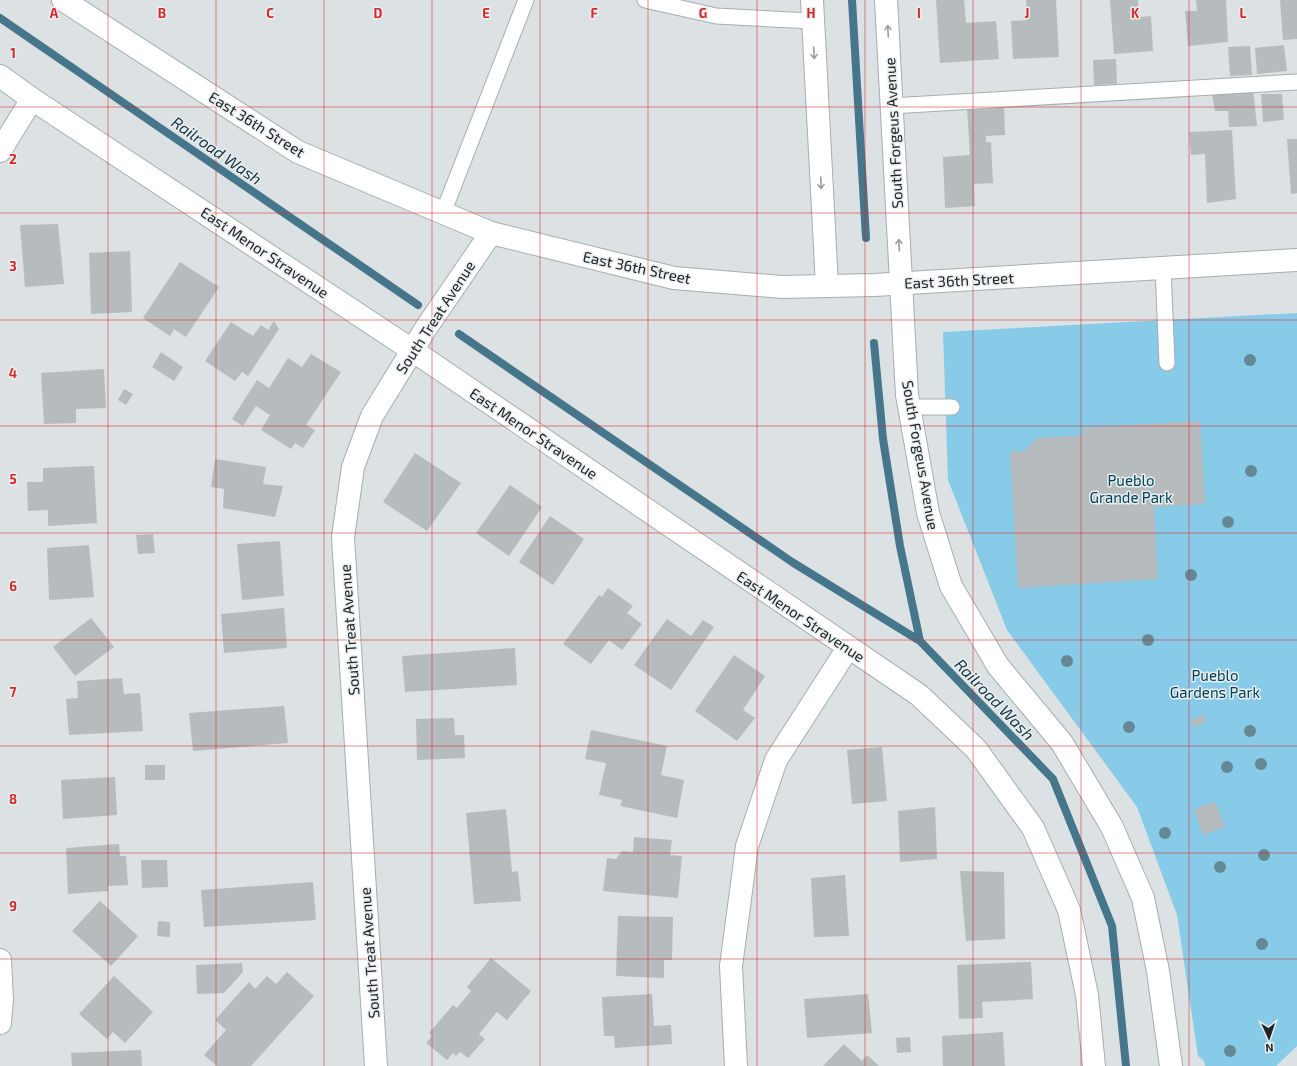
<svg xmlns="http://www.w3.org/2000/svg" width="1297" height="1066" font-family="'Exo 2',sans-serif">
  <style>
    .green { fill: #88cbe8 }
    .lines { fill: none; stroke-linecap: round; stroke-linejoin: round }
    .stream { stroke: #45768b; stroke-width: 8 }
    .building { fill: #b6bbbe }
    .service-casing { stroke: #a8adaf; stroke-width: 17 }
    .minor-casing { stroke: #a8adaf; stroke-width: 24 }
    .secondary-casing { stroke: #a8adaf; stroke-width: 24 }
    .service { stroke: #fff; stroke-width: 15 }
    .minor { stroke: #fff; stroke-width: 22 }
    .secondary { stroke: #fff; stroke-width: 22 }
    .tree { fill: #648995 }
    .oneway { stroke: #9b9c9c }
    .grid { fill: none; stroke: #d62828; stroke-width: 1; stroke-opacity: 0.55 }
    .labels { text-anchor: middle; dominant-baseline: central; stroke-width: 3; stroke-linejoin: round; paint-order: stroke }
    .street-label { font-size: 15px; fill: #212324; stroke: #e9eef0 }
    .park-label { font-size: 15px; fill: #014156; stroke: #e9eef0 }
    .water-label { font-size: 16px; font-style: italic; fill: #133441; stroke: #e9eef0 }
    .grid-label { font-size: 13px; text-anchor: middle; font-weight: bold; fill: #d62828; stroke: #e9eef0; stroke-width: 3; stroke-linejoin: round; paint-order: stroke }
  </style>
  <rect width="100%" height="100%" fill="#dce1e3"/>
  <path class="green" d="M1297,313V1046L1276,1066H1205L1204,1061L1198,1056L1177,915L1137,807L1007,630L948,480L943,332Z"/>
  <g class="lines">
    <path class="stream" d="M852,0L866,238
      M0,18L418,305
      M459,334L792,562L920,641
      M874,343L883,439L900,546L920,641L1053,779L1112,926L1126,1066"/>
  </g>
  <path class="building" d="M936,0H964L966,23L996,21L999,59L940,63Z
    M1026,0H1056L1059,57L1013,59L1011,21L1027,20Z
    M1110,0H1138L1139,17L1151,16L1153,51L1114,54Z
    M1196,0H1226L1228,42L1188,46L1185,11H1197Z
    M1280,0H1297V39L1283,40Z
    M1284,45L1287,71L1257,74L1255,48Z
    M1250,46L1252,75L1230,76L1228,47Z
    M1116,59L1117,84L1094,85L1093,60Z
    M1253,90L1257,126L1229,127L1228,111H1215L1212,94Z
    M1261,94H1282L1284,120L1263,122Z
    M1004,106L1005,135L986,136V142H991L993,183L974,184L975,206L945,208L943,157L970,155L967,108Z
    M1232,130L1236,199L1207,203L1205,154L1191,155L1189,132Z
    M1287,139H1297V193L1291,194Z
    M58,224L64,284L25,287L20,225Z
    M130,251L132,312L91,314L89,253Z
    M180,262L219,287L186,337L174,329L170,336L143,318Z
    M274,321L279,329L248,376L242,372L235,381L205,361L231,322L253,336L261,325L268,330Z
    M161,352L183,367L174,381L152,367Z
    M311,354L341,372L306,425L315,430L303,448L295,443L291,449L261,430L270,415L256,406L243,426L232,419L257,380L269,388L288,358L302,367Z
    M104,369L106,408L76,409V423L44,424L41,373Z
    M124,389L133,394L126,405L118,400Z
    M1200,421L1205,504L1154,507L1158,579L1018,588L1010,452L1024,451L1037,438L1083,435V428Z
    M415,453L461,483L427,531L383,502Z
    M215,459L266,467L263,484L283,486L275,517L223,508L224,489L211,487Z
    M94,466L97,523L48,526V510L28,511L27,482H43V468Z
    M510,485L542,507L509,556L476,533Z
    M550,516L584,539L553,585L519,562Z
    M153,534L155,553L138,554L136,535Z
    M280,541L284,596L242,600L237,544Z
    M89,545L94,597L49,600L47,548Z
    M608,588L633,606L627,613L642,624L622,650L609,640L591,664L563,644L599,595L602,597Z
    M284,608L287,648L224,653L221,614Z
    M91,618L114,647L75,676L53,647Z
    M667,619L691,636L703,620L714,627L671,690L634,665Z
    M515,648L517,685L405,692L402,656Z
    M734,655L765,676L743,710L755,718L737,741L695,711Z
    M122,678L124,694L140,693L143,731L69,735L66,699L78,698L77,681Z
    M284,706L288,743L193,751L189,713Z
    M1204,715L1206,722L1194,727L1191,720Z
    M454,718L455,735H464L465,758L417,760L416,719Z
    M591,730L667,746L661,775L684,780L677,818L620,806L622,800L599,795L606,763L585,759Z
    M882,747L887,801L852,804L847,750Z
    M145,765H165V780H145Z
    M115,777L117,815L63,819L61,780Z
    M1215,802L1225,827L1203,835L1194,809Z
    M935,807L937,859L900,862L898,811Z
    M506,809L512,872L518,871L521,901L474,904L466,813Z
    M634,837L672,840L670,855L682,856L678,898L603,891L607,858L616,859L622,851L633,852Z
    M119,844L120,856H126L128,885L108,886V891L68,894L66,848Z
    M141,860H167L168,887L142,888Z
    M960,871L1004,872L1005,939L966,941Z
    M845,875L849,936L814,937L811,878Z
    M313,882L316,920L204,927L201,890Z
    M100,901L138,936L111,966L72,931Z
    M618,916L673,917L672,960H664V978L616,976Z
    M158,921L170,922V937L157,936Z
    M491,958L531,991L507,1020L497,1012L479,1034L485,1039L468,1058L460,1052L456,1056L453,1053L447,1060L426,1043L432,1036L429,1033L453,1005L457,1008L471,991L467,987Z
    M1031,962L1033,999L982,1002L983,1018L959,1019L957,965Z
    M242,963L243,972L224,993L197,994L196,965Z
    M287,972L314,996L251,1066H217L204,1055L226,1030L215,1020L249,982L255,989L267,976L276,984Z
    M114,976L153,1012L125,1043L113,1032L107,1039L79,1014Z
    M652,994L654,1026L671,1025L672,1044L615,1048L614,1036H604L602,997Z
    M868,994L872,1033L807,1038L804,999Z
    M1003,1032L1005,1066H943L942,1036Z
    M910,1037L911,1052L897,1053L896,1038Z
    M844,1044L862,1061L867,1055L879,1066H823Z
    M141,1050L142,1066H72L71,1053Z"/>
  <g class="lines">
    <g class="service-casing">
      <path id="service" d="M645,0L716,16L812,21
        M891,106L1297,82
        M443,213L526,0
        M1163,268L1167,363
        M910,407H952"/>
    </g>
    <g class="minor-casing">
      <path id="minor" d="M812,0L827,286
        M886,0L907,395L928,513L951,586L998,666L1062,743L1112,827L1143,898L1158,971L1171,1066
        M0,76L32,99L412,350L919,695L976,749L1033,828L1069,910L1087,995L1094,1066
        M0,151L32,99
        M0,960L2,999L0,1023
        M376,1066L343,537L353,467L372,416L426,328L491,233
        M736,1066L731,966L747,846L776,760L848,648"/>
    </g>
    <g class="secondary-casing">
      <path id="secondary" d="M63,0L298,152L491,233L674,278L782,287L874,285L1297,260"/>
    </g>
    <use href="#service" class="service"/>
    <use href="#minor" class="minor"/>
    <use href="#secondary" class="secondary"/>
  </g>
  <g class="tree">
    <circle cx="1250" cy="360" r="6"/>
    <circle cx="1251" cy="471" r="6"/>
    <circle cx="1228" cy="522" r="6"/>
    <circle cx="1191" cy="575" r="6"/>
    <circle cx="1148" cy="640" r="6"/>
    <circle cx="1067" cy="661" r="6"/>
    <circle cx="1129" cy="727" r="6"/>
    <circle cx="1250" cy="731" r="6"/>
    <circle cx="1261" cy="764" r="6"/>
    <circle cx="1227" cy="767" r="6"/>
    <circle cx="1165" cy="833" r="6"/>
    <circle cx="1264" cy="855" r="6"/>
    <circle cx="1220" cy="867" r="6"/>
    <circle cx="1262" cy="944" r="6"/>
    <circle cx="1230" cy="1051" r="6"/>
  </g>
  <defs><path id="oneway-shaft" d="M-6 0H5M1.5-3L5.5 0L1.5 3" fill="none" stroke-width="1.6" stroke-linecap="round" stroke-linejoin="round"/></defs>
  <g class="oneway">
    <use href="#oneway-shaft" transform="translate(888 31) rotate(-93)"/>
    <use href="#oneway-shaft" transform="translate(814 53) rotate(87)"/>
    <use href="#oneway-shaft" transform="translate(821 183) rotate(87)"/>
    <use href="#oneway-shaft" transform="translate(899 245) rotate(-93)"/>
  </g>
  <path class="grid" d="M108,0V1066M216,0V1066M324,0V1066M432,0V1066M540,0V1066M648,0V1066M757,0V1066M865,0V1066M973,0V1066M1081,0V1066M1189,0V1066M0,107H1297M0,213H1297M0,320H1297M0,426H1297M0,533H1297M0,640H1297M0,746H1297M0,853H1297M0,959H1297"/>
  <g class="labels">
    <g class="street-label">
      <text transform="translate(257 124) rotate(32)">East 36th Street</text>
      <text transform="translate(893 133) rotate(-93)">South Forgeus Avenue</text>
      <text transform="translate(265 252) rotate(34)">East Menor Stravenue</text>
      <text transform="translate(637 267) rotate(12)">East 36th Street</text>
      <text transform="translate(959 280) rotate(-3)">East 36th Street</text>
      <text transform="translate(435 317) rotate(-57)">South Treat Avenue</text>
      <text transform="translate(534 433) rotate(34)">East Menor Stravenue</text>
      <text transform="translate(921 455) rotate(80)">South Forgeus Avenue</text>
      <text transform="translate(801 616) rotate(34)">East Menor Stravenue</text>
      <text transform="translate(349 630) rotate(-94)">South Treat Avenue</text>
      <text transform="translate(369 953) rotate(-94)">South Treat Avenue</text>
    </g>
    <g class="park-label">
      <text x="1131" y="480">Pueblo<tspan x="1131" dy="17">Grande Park</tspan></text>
      <text x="1215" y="675">Pueblo<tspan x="1215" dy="17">Gardens Park</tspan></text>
    </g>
    <g class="water-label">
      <text transform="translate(217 150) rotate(35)">Railroad Wash</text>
      <text transform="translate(995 699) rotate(46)">Railroad Wash</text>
    </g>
  </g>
  <g class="grid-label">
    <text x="54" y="18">A</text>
    <text x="162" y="18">B</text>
    <text x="270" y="18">C</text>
    <text x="378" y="18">D</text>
    <text x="486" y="18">E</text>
    <text x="594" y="18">F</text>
    <text x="703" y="18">G</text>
    <text x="811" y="18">H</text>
    <text x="919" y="18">I</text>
    <text x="1027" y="18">J</text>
    <text x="1135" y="18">K</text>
    <text x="1243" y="18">L</text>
    <text x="13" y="58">1</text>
    <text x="13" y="164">2</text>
    <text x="13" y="271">3</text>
    <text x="13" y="378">4</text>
    <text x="13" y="484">5</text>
    <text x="13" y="591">6</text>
    <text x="13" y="697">7</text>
    <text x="13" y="804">8</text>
    <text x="13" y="911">9</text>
  </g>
  <g transform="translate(1269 1038) rotate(177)" stroke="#e9eef0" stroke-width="3" paint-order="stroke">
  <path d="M0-3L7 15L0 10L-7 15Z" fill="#212324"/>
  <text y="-6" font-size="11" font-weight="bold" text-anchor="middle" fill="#212324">N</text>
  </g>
</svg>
